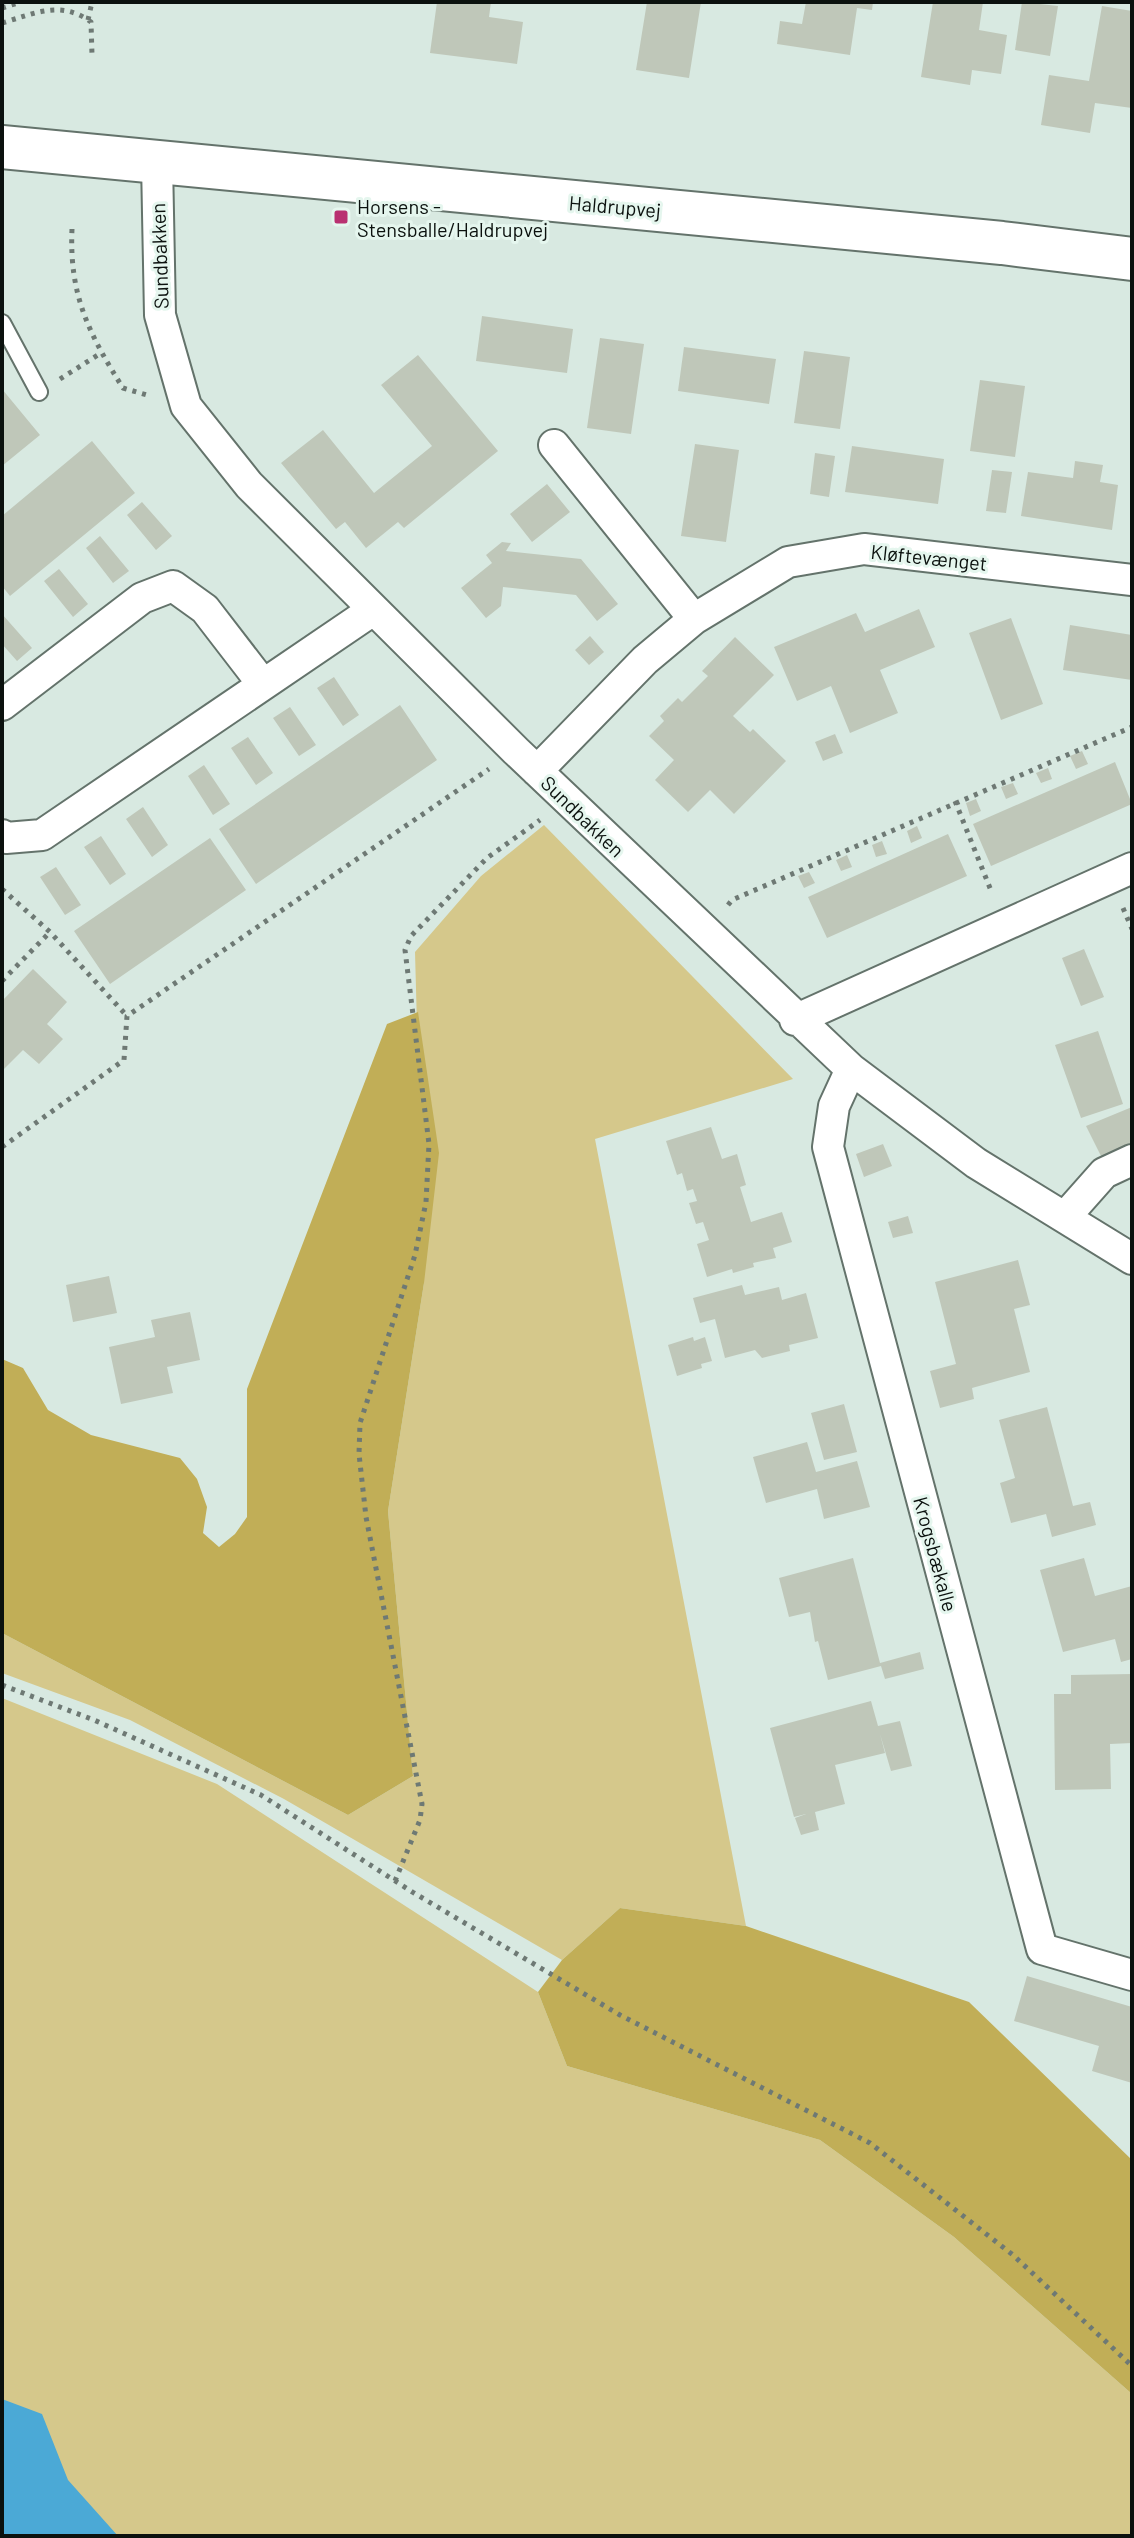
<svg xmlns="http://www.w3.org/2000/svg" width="1134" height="2538" font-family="Barlow,sans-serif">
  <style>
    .green { fill: #d5c88b }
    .forest { fill: #c1ae57 }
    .water { fill: #4ba9d6 }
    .building { fill: #bfc7b9 }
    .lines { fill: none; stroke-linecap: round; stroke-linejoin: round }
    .lane-casing { stroke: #64736b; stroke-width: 20 }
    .street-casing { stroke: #64736b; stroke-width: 34 }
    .secondary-casing { stroke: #64736b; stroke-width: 46 }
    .path { stroke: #6e7974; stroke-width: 5; stroke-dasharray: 4 6; stroke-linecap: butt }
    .lane { stroke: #fff; stroke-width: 16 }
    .street { stroke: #fff; stroke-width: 30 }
    .secondary { stroke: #fff; stroke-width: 42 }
    .poi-dot { fill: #b93171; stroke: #e5f6ee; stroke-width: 3 }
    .labels { text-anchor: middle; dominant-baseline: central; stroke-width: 6; stroke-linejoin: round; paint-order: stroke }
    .poi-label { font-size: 20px; fill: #0b110e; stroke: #e5f6ee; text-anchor: start }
    .street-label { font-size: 20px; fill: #0b110e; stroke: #e5f6ee }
  </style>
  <rect width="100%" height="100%" fill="#d8e9e1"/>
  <path class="green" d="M544,825L793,1079L595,1139L746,1926L620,1908L562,1960L284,1799L130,1720L2,1673V1633L348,1815L413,1776L388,1511L424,1283L415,952L481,876Z
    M2,1698L217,1784L538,1992L567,2066L820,2140L954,2237L1132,2394V2536H2Z"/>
  <path class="forest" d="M418,1012L439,1153L424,1283L388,1511L413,1776L348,1815L2,1633V1359L23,1368L48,1410L91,1435L180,1458L197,1479L207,1507L203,1533L219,1547L235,1534L247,1517V1389L387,1024Z
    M620,1908L746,1926L969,2002L1132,2160V2394L954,2237L820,2140L567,2066L538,1992L562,1960Z"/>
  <path class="water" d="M2,2399L42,2414L68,2480L118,2536H2Z"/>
  <path class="building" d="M437,2H491L489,17L523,22L517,64L430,53Z
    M647,2H701L689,78L636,70Z
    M806,2H873L872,10L857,8L850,55L777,44L780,21L802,24Z
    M933,2H983L979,30L1007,35L1001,74L972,70L970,85L921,77Z
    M1022,2L1058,6L1050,56L1015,50Z
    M1102,6L1132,11V108L1095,103L1090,133L1041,125L1049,75L1089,81Z
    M482,316L573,329L567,373L476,361Z
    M600,338L644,344L631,434L587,428Z
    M684,347L776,359L769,404L678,391Z
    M804,351L850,357L840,429L794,423Z
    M418,355L498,451L404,528L398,522L366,548L345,522L336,529L281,463L323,430L374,493L432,446L381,385Z
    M980,380L1025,386L1015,457L970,451Z
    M2,389L40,435L2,466Z
    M92,441L135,493L10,596L2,586V516Z
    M695,444L739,450L726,542L681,536Z
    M852,446L944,459L938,504L845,492Z
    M815,453L835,456L829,497L810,494Z
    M1075,461L1103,465L1100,482L1118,485L1112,530L1021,516L1028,472L1073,478Z
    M992,470L1012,472L1006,513L986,511Z
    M547,484L570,512L532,542L510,514Z
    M142,502L172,536L156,550L127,515Z
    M100,536L129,571L113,583L86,548Z
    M502,542L511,543L506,551L581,559L618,604L597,621L576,595L503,587L501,606L486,618L461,588L492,563L486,555Z
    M59,569L88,604L73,617L44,581Z
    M919,609L935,647L880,670L898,713L850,733L831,686L797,701L774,647L856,613L865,632Z
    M2,614L32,648L17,661L2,644Z
    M1011,618L1043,704L1001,720L969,633Z
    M1070,625L1132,635V680L1063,670Z
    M590,636L604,652L589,665L575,650Z
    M735,637L774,675L733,716L750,732L753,729L786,761L734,814L710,790L688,812L655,780L674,760L649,736L664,721L660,716L678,698L682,702L708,676L702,671Z
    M334,677L359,715L343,726L317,688Z
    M400,705L437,760L256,884L219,829Z
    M290,707L316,745L299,756L273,718Z
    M835,734L843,753L823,761L815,742Z
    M248,737L273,773L256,785L231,748Z
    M1082,751L1088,764L1076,769L1070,756Z
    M1115,762L1132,804L991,866L973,824Z
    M204,765L230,804L213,815L188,776Z
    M1048,768L1052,779L1041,783L1036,773Z
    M1013,783L1018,794L1006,799L1001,787Z
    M976,799L981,811L970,816L966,803Z
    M143,807L168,845L152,857L126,819Z
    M917,826L922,838L911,843L907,831Z
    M948,834L967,876L827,938L808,897Z
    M101,836L126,874L110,885L84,847Z
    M210,838L246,890L110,984L74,931Z
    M882,841L887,854L876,857L872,845Z
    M847,855L852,867L841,871L836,860Z
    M56,867L81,905L65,915L40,877Z
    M809,872L815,883L804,888L798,876Z
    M1084,949L1104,997L1081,1006L1062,958Z
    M33,969L67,1002L47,1024L63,1039L39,1064L23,1050L2,1071V1001Z
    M1098,1031L1123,1104L1081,1118L1055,1045Z
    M1132,1107V1143L1102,1158L1086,1126Z
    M711,1127L722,1159L737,1154L746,1185L740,1187L751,1222L782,1212L792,1242L773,1248L776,1258L753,1263L754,1267L733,1273L732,1269L707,1277L697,1244L709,1240L703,1222L696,1224L689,1203L697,1201L693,1189L687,1191L682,1173L677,1175L666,1141Z
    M883,1144L892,1166L864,1177L856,1154Z
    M908,1216L913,1233L893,1238L888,1222Z
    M1018,1260L1030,1305L1014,1309L1030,1372L972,1388L974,1399L940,1408L930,1371L956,1364L935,1282Z
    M109,1276L117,1313L73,1322L66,1285Z
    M742,1285L745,1295L779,1287L782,1300L806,1293L818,1338L789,1345L790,1351L762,1358L755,1350L725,1358L715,1319L700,1323L693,1298Z
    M190,1312L200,1360L167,1367L173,1393L121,1404L109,1347L155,1337L151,1320Z
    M693,1337L694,1341L705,1337L712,1361L701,1364L702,1368L677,1376L668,1345Z
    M844,1404L857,1452L824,1460L811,1413Z
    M1047,1407L1073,1506L1090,1502L1096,1525L1052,1537L1046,1514L1011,1523L1000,1483L1015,1478L999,1420Z
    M807,1442L816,1472L857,1461L870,1507L824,1519L817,1489L766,1503L753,1457Z
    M853,1558L880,1663L920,1652L924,1669L885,1679L881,1666L828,1680L818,1641L815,1642L810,1612L789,1617L779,1578Z
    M1084,1558L1095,1596L1132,1586V1659L1121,1662L1115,1639L1063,1652L1040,1570Z
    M1132,1674V1743L1110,1744L1111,1789L1055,1790L1054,1694H1071V1675Z
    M871,1701L878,1726L900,1721L912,1766L891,1771L880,1734L885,1753L835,1765L845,1804L815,1812L819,1830L801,1835L795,1818L806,1814L794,1817L770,1728Z
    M1027,1976L1132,2007V2083L1092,2071L1099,2046L1014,2021Z"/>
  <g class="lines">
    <g class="lane-casing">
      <path id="lane" d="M2,323L39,392"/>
    </g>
    <g class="street-casing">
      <path id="street" d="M157,162L160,315L186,406L249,485L516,751L851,1069L976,1163L1132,1259
        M554,445L694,619
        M2,705L142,598L173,586L205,609L262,683
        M537,771L645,660L694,619L788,562L864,549L1132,580
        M2,835L6,838L42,835L373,610
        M795,1020L1132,868
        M851,1069L834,1106L828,1147L1042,1949L1132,1975
        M1065,1217L1104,1173L1132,1160"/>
    </g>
    <g class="secondary-casing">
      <path id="secondary" d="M2,147L1002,243L1132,259"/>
    </g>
    <path class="path" d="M2,8L21,2
      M88,20L92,2
      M2,23C36,13 61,0 91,22L92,55
      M72,229C69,295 89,334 123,388L147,395
      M60,379L101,353
      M955,801L992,893
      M2,889L50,932L127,1016
      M728,905L732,900L1132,727
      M1123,908L1132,929
      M2,981L50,932
      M2,1147L124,1060L127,1016L489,769
      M2,1685L94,1720L261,1795L414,1893L620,2015L870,2143L1013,2255L1132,2366
      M395,1881L420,1820L422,1804L366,1517L359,1454L360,1423L415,1255L426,1202L429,1144L405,950L411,936L487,858L540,820"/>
    <use href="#lane" class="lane"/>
    <use href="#street" class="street"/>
    <use href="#secondary" class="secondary"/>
  </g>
  <rect class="poi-dot" x="333" y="209" width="16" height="16" rx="4"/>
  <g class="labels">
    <g class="poi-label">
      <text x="357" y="206">Horsens -<tspan x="357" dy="23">Stensballe/Haldrupvej</tspan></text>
    </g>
    <g class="street-label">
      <text transform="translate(615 206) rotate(5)">Haldrupvej</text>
      <text transform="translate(159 256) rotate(-92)">Sundbakken</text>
      <text transform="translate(929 557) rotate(6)">Kløftevænget</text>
      <text transform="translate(583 816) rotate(44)">Sundbakken</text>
      <text transform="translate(936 1554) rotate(75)">Krogsbækalle</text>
    </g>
  </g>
  <rect width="1134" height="2538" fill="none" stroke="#0b110e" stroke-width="8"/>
</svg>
